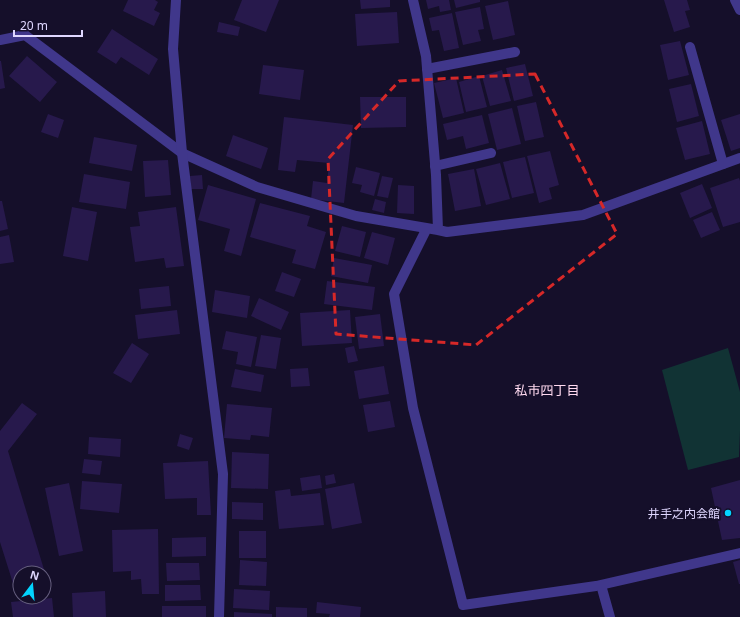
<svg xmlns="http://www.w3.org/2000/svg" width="740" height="617" font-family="'Noto Sans','Noto Sans JP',sans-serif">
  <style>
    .green { fill: #113334 }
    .building { fill: #27194c }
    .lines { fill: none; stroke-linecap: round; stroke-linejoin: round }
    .service { stroke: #40378b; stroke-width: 10 }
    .minor { stroke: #40378b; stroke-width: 10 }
    .tertiary { stroke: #40378b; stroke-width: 10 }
    .marked { fill: none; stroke: #d62828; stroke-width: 3; stroke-dasharray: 8 5; stroke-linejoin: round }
    .poi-dot { fill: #03d4ff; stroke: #150f2a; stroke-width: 1.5 }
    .labels { text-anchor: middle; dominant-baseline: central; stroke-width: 4; stroke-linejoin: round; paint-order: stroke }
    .poi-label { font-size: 12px; fill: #dfd7ff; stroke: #150f2a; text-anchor: end }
    .neighbourhood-label { font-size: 13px; fill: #ffd9ef; stroke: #150f2a }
  </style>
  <rect width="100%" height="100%" fill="#150f2a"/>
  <path class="green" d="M728,348L740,392V431L739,457L688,470L662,370Z"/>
  <path class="building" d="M128,0H155L158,2L154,10L160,13L154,26L123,11Z
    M242,0H279L266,32L234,20Z
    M360,0H390V7L361,9Z
    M426,0H449L451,10L440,12L439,6L428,9Z
    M454,0H480V2L456,8Z
    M664,0H687L690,10L685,11L690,27L674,32Z
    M508,1L515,35L493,40L485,6Z
    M480,7L484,29L478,30L481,41L463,45L455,12Z
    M397,12L399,43L357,46L355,14Z
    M452,13L459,48L444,51L439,30L432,31L429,18Z
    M219,22L240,27L238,36L217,32Z
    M112,29L158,59L149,75L121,57L116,64L97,52Z
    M680,41L689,75L668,80L660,45Z
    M27,56L57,82L40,102L9,76Z
    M0,61H1L5,88L0,89Z
    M525,64L533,96L514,101L506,68Z
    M263,65L304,70L300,100L259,94Z
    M502,70L511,101L490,106L482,76Z
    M479,76L487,107L466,112L459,82Z
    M456,78L464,113L443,118L434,83Z
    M691,84L699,116L677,122L669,89Z
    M360,97H406V127L361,128Z
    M536,102L544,137L525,141L517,106Z
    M512,108L521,144L497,150L488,114Z
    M48,114L64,120L58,138L41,132Z
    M740,114V148L731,151L721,120Z
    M482,115L489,143L466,149L463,136L447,140L443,124Z
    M284,117L353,125L344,203L311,199L313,181L327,183L329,163L297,160L295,172L278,170Z
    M702,121L710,154L685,160L676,128Z
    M233,135L268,148L261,169L226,156Z
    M94,137L137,145L132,171L89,163Z
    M550,151L559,185L549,188L552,199L539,203L527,156Z
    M525,157L534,193L512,198L503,162Z
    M168,160L171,195L145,197L143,161Z
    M500,163L510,199L486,205L476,169Z
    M356,167L380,173L374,196L360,192L362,185L352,183Z
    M474,169L481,206L455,211L448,174Z
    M84,174L130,182L126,209L79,202Z
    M202,175L203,189H191L190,176Z
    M382,176L393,178L388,198L377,196Z
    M739,178L740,181V222L723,227L710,188Z
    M702,184L712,208L690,218L680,193Z
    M208,185L256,199L241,256L224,251L230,229L198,220Z
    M398,185L414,186V214L397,213Z
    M375,199L386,202L384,213L372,210Z
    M0,201H2L8,229L0,231Z
    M260,203L310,216L307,226L326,232L315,269L292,263L296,250L250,237Z
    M72,207L97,212L88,261L63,256Z
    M176,207L184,266L166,268L164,258L135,262L130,227L140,226L138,212Z
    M712,212L720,230L701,238L693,220Z
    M342,226L366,232L360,257L335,251Z
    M372,232L395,238L388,265L364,258Z
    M9,235L14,262L0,264V237Z
    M334,258L372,265L368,283L331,276Z
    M282,272L301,279L294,297L275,291Z
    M327,281L375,287L372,310L324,304Z
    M169,286L171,306L141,309L139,289Z
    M215,290L250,296L247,318L212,312Z
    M259,298L289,312L281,330L251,316Z
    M177,310L180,334L138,339L135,315Z
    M350,310L352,343L302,346L300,313Z
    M380,314L384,346L359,349L355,317Z
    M226,331L257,337L251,367L236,364L238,352L222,349Z
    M261,335L281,338L276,369L255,366Z
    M132,343L149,354L131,383L113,373Z
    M354,346L358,361L348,363L345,348Z
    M384,366L389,394L359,399L354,371Z
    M308,368L310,386L291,387L290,369Z
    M235,369L264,375L261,392L231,387Z
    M390,401L395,427L368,432L363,405Z
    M22,403L37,414L8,451L49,586L44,588V573H20V595L17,596L0,542V431Z
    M227,404L272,408L269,437L251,435L250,440L224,438Z
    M180,434L193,438L189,450L177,446Z
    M89,437L121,439L120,457L88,454Z
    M232,452L269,454L268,489L231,488Z
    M84,459L102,461L100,475L82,473Z
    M208,461L211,515H197V498L165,499L163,463Z
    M334,474L336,483L326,485L325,476Z
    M320,475L322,488L302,491L300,478Z
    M740,480V538L722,540L711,488Z
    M82,481L122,484L119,513L80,509Z
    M69,483L83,551L59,556L45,488Z
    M354,483L362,523L332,529L325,489Z
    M290,489L291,496L320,493L324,525L279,529L275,491Z
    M232,502L263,503V520L232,519Z
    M158,529L159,594H142L141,579L131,580V571L113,572L112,530Z
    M239,531H266V558H239Z
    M206,537V556L172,557V538Z
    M240,560L267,562L266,586L239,585Z
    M740,560V584H739L733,562Z
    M166,563H199L200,580L167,581Z
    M165,585H200L201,600L165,601Z
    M234,589L270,591L269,610L233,608Z
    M105,591L106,617H73L72,593Z
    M52,598L54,617H13L11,602Z
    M317,602L361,607L360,617H329L330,614L316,613Z
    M162,606H206V617H162Z
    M276,607L307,608V617H276Z
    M234,612L272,614V617H234Z"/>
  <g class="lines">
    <path class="service" d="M690,47L723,164
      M427,69L515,52
      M435,166L491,153"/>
    <path class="minor" d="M413,0L426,56L436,175L438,230
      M735,0L740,10
      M0,40L25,35L182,153L257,187L356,216L438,230L447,232L583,215L740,158
      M427,228L394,294L413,408L463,605L596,586L740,553
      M601,585L610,617"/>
    <path class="tertiary" d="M176,0L173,49L182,153L223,474L219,617"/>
  </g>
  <path class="marked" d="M535,74L617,234L476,345L336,334L328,159L399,81Z"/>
  <circle class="poi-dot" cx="728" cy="513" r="4"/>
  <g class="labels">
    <g class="poi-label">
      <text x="720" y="513">井手之内会館</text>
    </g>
    <g class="neighbourhood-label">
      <text x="547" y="390">私市四丁目</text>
    </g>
  </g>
  <g transform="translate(32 585) rotate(16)"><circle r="19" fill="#150f2a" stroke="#665f7f"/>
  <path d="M0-3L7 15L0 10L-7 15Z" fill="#03d4ff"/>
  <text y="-6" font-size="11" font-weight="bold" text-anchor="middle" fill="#dfd7ff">N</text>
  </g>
  <path d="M14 30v6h68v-6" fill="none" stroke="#dfd7ff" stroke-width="2"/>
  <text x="20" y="30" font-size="12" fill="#dfd7ff" stroke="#150f2a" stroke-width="3" paint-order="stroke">20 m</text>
</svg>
